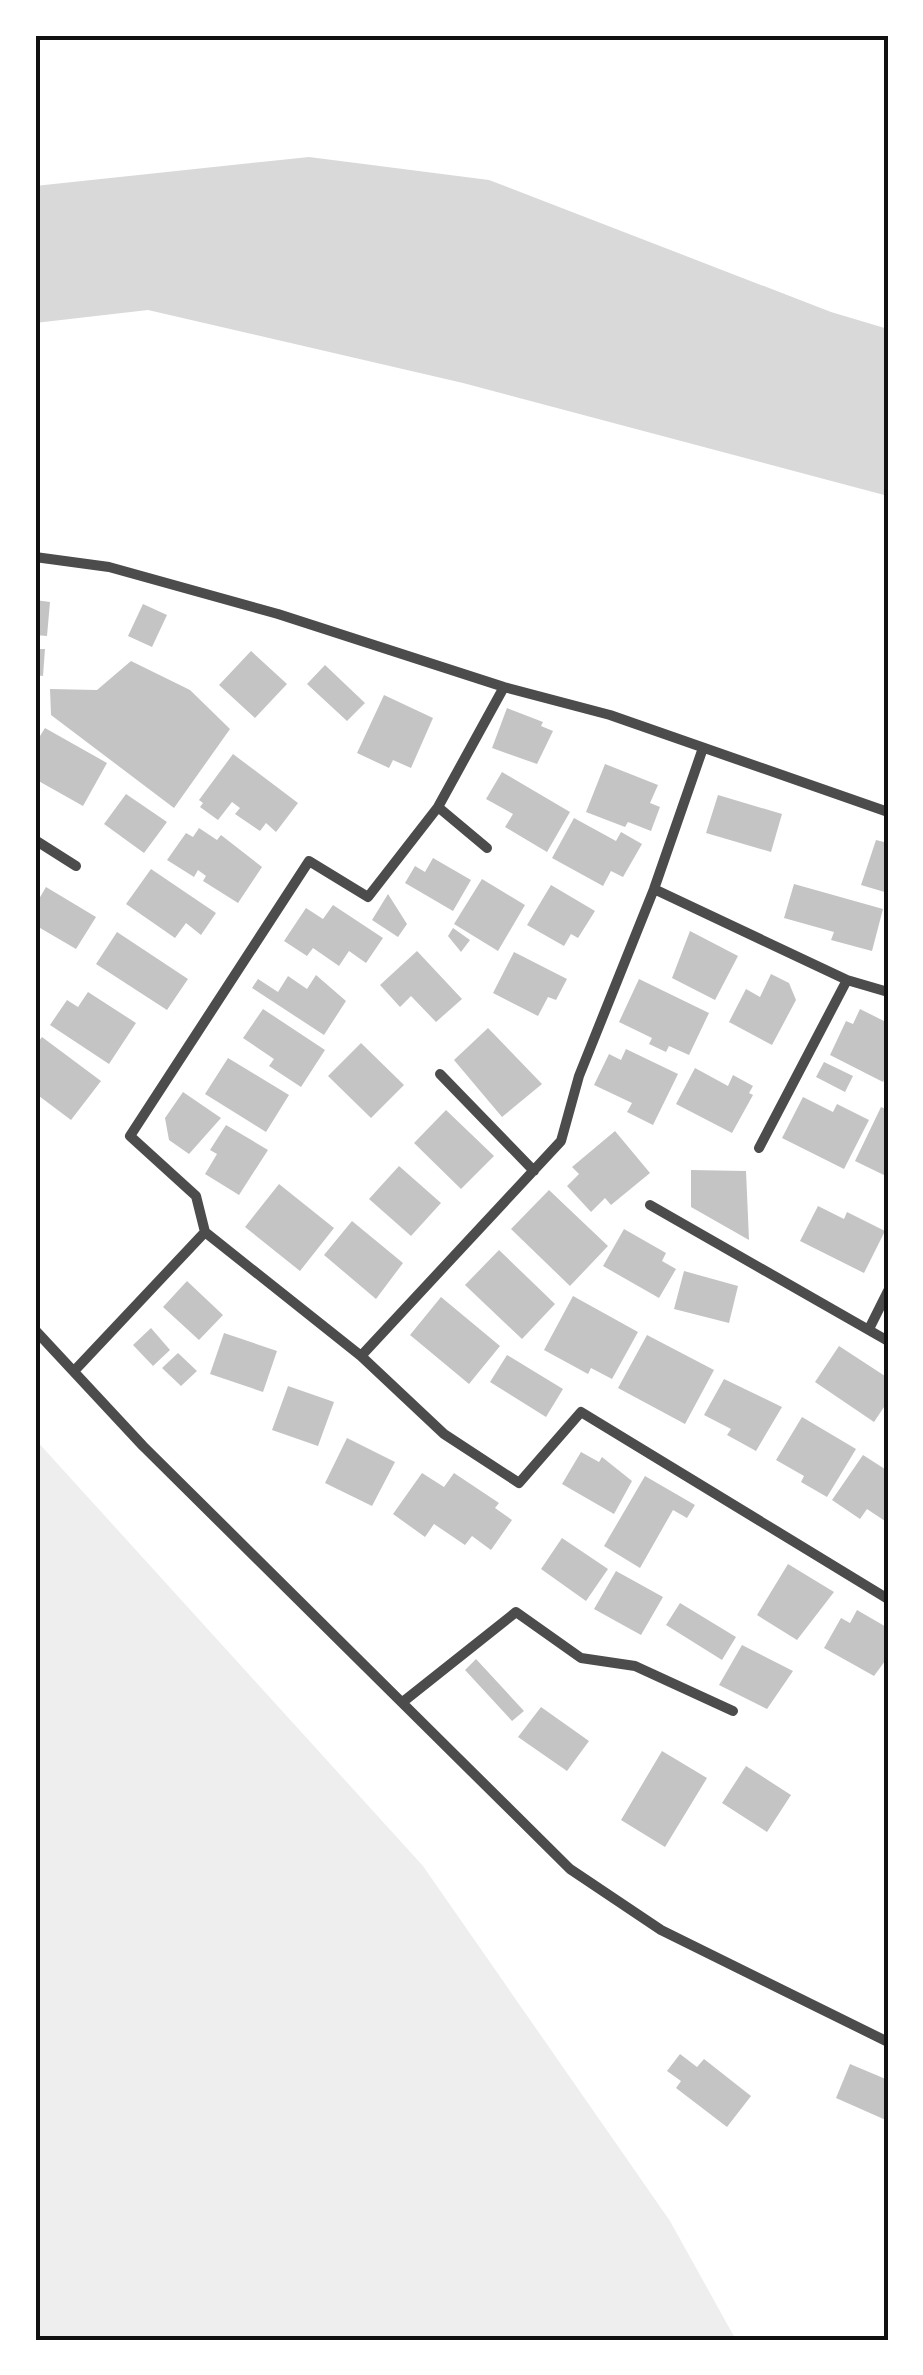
<svg xmlns="http://www.w3.org/2000/svg" width="923" height="2375" font-family="'Noto Sans',sans-serif">
  <style>
    .green { fill: #eee }
    .water { fill: #d9d9d9 }
    .building { fill: #c4c4c4 }
    .lines { fill: none; stroke-linecap: round; stroke-linejoin: round }
    .minor { stroke: #4c4c4c; stroke-width: 10 }
    .neatline { fill: none; stroke: #111; stroke-width: 4 }
  </style>
  <rect width="100%" height="100%" fill="#fff"/>
  <path class="green" d="M35,1439L423,1866L670,2221L736,2340H35Z"/>
  <path class="water" d="M309,157L489,180L831,312L888,329V496L463,383L148,310L35,323V186Z"/>
  <path class="building" d="M35,600L50,602L47,636L35,635Z
    M143,604L167,615L152,647L128,636Z
    M35,649H45L43,676L35,675Z
    M251,651L287,684L255,718L219,685Z
    M131,661L190,690L230,729L174,808L51,715L50,689L97,690Z
    M325,665L365,703L347,721L307,684Z
    M384,695L433,718L411,768L393,760L389,768L357,753Z
    M507,708L543,722L541,726L553,731L537,764L492,748Z
    M45,728L107,763L83,806L35,779V744Z
    M233,754L298,803L276,832L266,823L260,831L235,814L240,808L232,802L218,820L200,807L203,803L199,800Z
    M605,764L658,785L650,803L660,807L651,831L628,822L625,827L586,812Z
    M502,772L570,812L547,852L505,827L513,814L486,799Z
    M126,794L167,822L144,853L104,824Z
    M718,795L782,814L771,852L706,833Z
    M574,818L616,841L621,832L642,844L623,877L611,871L603,886L552,858Z
    M199,828L217,840L221,835L262,867L238,903L203,881L206,876L198,870L194,877L167,860L186,833L193,837Z
    M876,840L888,843V893L861,885Z
    M433,858L471,880L453,911L405,883L415,866L425,872Z
    M151,869L216,913L201,935L186,923L175,938L126,904Z
    M482,879L525,905L498,951L454,924Z
    M794,884L883,909L872,951L831,940L834,932L784,918Z
    M551,885L595,911L578,938L571,934L564,946L527,925Z
    M46,887L96,917L76,949L35,925V897L39,899Z
    M388,894L407,924L398,937L372,920Z
    M333,905L383,938L366,963L349,951L339,966L313,948L307,956L284,941L306,908L323,919Z
    M453,928L470,940L461,952L448,936Z
    M690,931L738,956L715,1000L672,978Z
    M117,932L188,979L167,1010L96,964Z
    M417,951L462,999L436,1022L411,996L400,1007L380,985Z
    M514,952L567,979L556,1000L548,997L538,1016L493,993Z
    M771,974L789,983L796,1000L772,1045L729,1022L746,989L760,997Z
    M316,975L346,1001L324,1035L252,988L258,979L278,992L288,976L307,989Z
    M639,979L709,1013L689,1055L669,1046L666,1052L649,1044L652,1038L619,1022Z
    M88,992L136,1023L109,1064L50,1025L67,1000L78,1007Z
    M263,1009L325,1050L301,1087L269,1066L274,1059L243,1038Z
    M860,1009L888,1023V1072L883,1082L830,1055L846,1021L853,1024Z
    M488,1028L542,1084L502,1117L454,1060Z
    M42,1037L101,1081L71,1120L35,1093V1046Z
    M361,1043L404,1085L371,1118L328,1076Z
    M626,1049L678,1074L653,1125L627,1112L632,1103L594,1085L609,1054L621,1060Z
    M228,1058L289,1095L266,1132L205,1094Z
    M824,1062L853,1076L845,1092L816,1077Z
    M695,1068L728,1086L733,1075L753,1086L749,1093L753,1095L732,1133L676,1104Z
    M183,1092L221,1118L189,1154L169,1140L165,1118Z
    M803,1097L833,1112L837,1104L869,1120L844,1169L782,1138Z
    M881,1107L888,1110V1177L855,1161Z
    M446,1110L494,1156L461,1189L414,1143Z
    M226,1125L268,1150L239,1195L205,1174L217,1154L210,1150Z
    M615,1131L650,1173L611,1205L605,1198L591,1212L567,1186L579,1174L572,1167Z
    M399,1166L441,1203L411,1236L369,1199Z
    M691,1170L746,1171L749,1240L691,1207Z
    M279,1184L334,1228L300,1271L245,1227Z
    M549,1190L608,1246L570,1286L511,1229Z
    M818,1206L844,1219L847,1212L885,1231L864,1273L800,1241Z
    M352,1221L403,1263L376,1299L324,1255Z
    M624,1229L666,1253L662,1261L676,1269L659,1298L603,1266Z
    M499,1250L555,1304L522,1339L465,1285Z
    M684,1271L738,1286L729,1323L674,1309Z
    M187,1281L223,1315L199,1340L163,1307Z
    M573,1296L638,1332L612,1379L591,1368L588,1374L544,1350Z
    M441,1297L500,1346L469,1384L410,1335Z
    M151,1328L170,1350L153,1366L133,1345Z
    M224,1333L277,1351L263,1392L210,1374Z
    M647,1335L714,1370L685,1424L618,1388Z
    M839,1346L888,1378V1401L874,1422L815,1382Z
    M178,1353L197,1371L181,1386L162,1368Z
    M507,1355L563,1389L546,1417L490,1382Z
    M724,1379L782,1407L756,1451L727,1435L731,1429L704,1415Z
    M288,1386L334,1402L318,1446L272,1430Z
    M802,1417L856,1449L827,1497L801,1482L804,1476L776,1460Z
    M347,1438L395,1462L372,1506L325,1483Z
    M581,1452L599,1462L602,1457L632,1481L614,1514L562,1484Z
    M863,1455L888,1471V1523L867,1509L860,1519L832,1500Z
    M422,1473L444,1487L454,1473L499,1503L495,1508L512,1520L491,1550L472,1536L465,1545L434,1524L425,1537L393,1514Z
    M645,1476L695,1505L687,1518L673,1510L640,1568L604,1546Z
    M562,1538L608,1569L586,1601L541,1569Z
    M788,1564L834,1592L797,1640L757,1615Z
    M616,1571L663,1597L641,1635L594,1609Z
    M680,1603L736,1637L722,1660L666,1625Z
    M857,1610L888,1628V1657L874,1676L824,1648L841,1618L850,1623Z
    M742,1645L793,1671L767,1709L719,1685Z
    M476,1659L524,1711L512,1721L465,1670Z
    M541,1707L589,1741L567,1771L518,1737Z
    M662,1751L707,1778L665,1847L621,1820Z
    M746,1766L791,1795L767,1832L722,1803Z
    M680,2054L697,2067L704,2059L751,2096L727,2127L676,2088L681,2081L667,2071Z
    M850,2064L888,2080V2121L836,2098Z"/>
  <g class="lines">
    <path class="minor" d="M35,557L109,567L278,614L504,687L610,715L888,812
      M504,687L438,807L368,897L309,861L130,1136L196,1196L205,1232L361,1356L444,1434L519,1483L581,1412L888,1599
      M438,807L487,848
      M35,840L76,866
      M654,889L847,980L888,992
      M440,1074L534,1171
      M759,1148L847,980
      M650,1205L888,1341
      M869,1329L888,1291
      M35,1330L143,1446L570,1869L661,1930L888,2042
      M361,1356L561,1141L579,1076L654,889L703,748
      M76,1369L205,1232
      M404,1701L516,1612L581,1658L635,1666L733,1711"/>
  </g>
  <rect width="923" height="2375" fill="none" stroke="#ffffff" stroke-width="75"/>
  <rect x="38" y="38" width="848" height="2300" class="neatline"/>
</svg>
